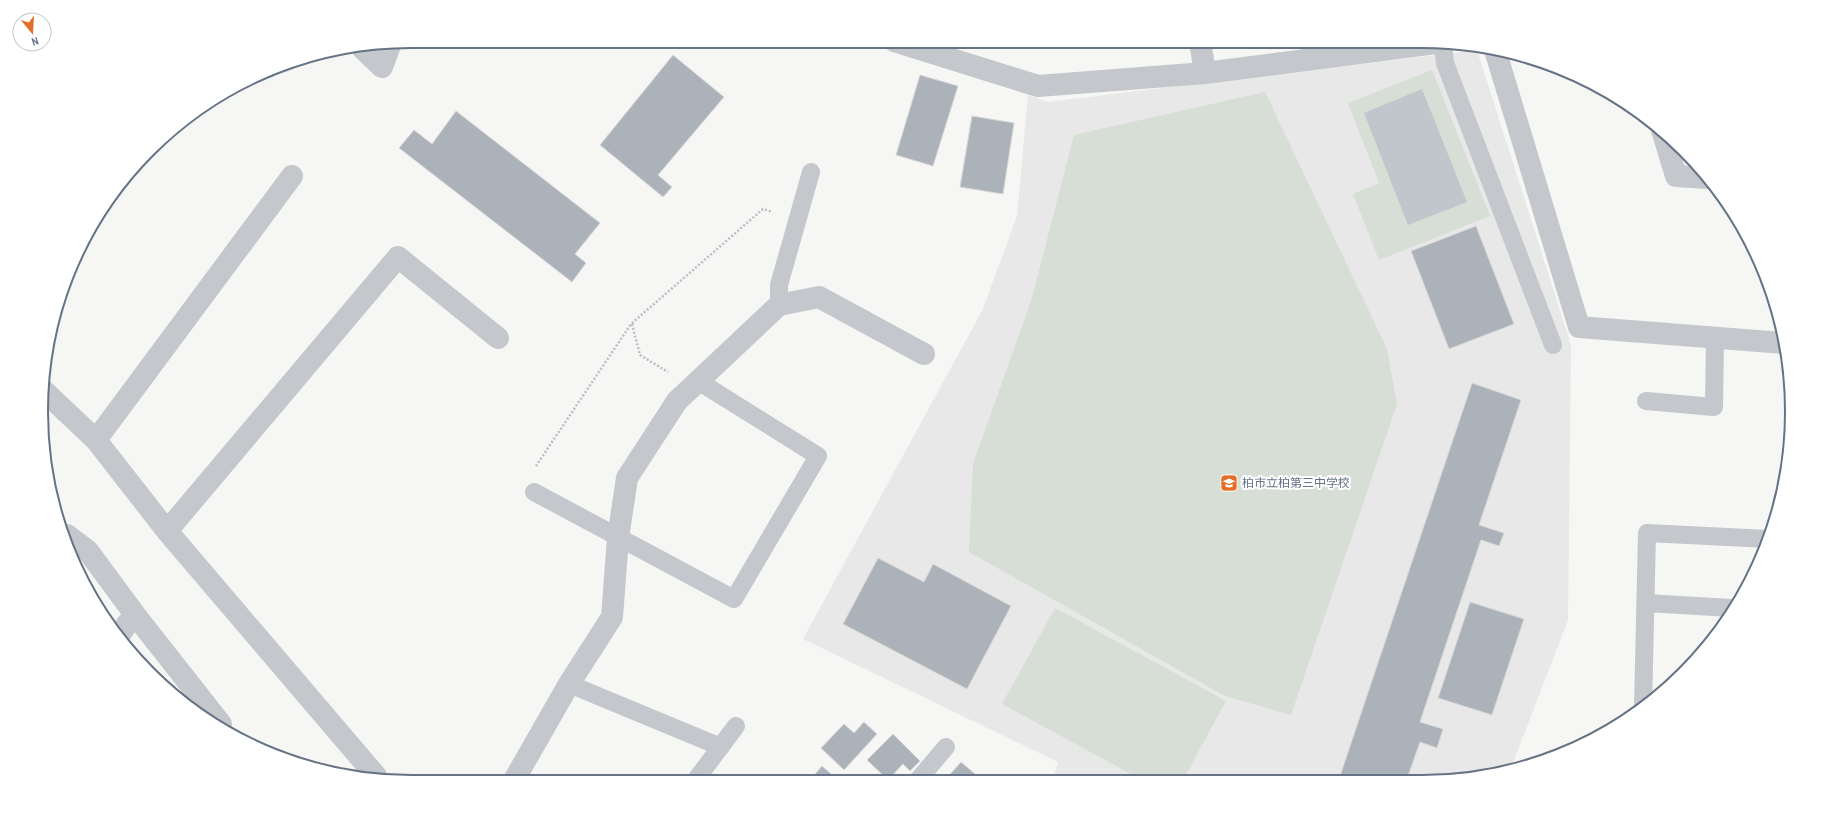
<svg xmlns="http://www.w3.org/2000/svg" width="1833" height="823" font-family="'Archivo Narrow','Noto Sans JP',sans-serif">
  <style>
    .built { fill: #e7e8e7 }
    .green { fill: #d7ded5 }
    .water { fill: #bfc7cd }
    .building { fill: #abb2b9; stroke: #d8d8d6 }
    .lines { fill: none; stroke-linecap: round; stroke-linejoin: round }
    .path { stroke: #bcbec1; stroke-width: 2.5; stroke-dasharray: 2 2; stroke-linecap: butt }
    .lane { stroke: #c4c7cb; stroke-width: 18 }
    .street { stroke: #c4c7cb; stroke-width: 22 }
    .labels { text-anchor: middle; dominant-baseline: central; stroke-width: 4; stroke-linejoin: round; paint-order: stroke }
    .poi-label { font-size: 12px; fill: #667385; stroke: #fff; text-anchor: start }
    .rim { fill: none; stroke: #667385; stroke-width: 2 }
  </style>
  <rect width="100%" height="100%" fill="#f6f7f4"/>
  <path class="built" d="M1477,50L1571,345L1568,620L1511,768L1470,779L1053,780L1058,762L803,639L983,309L1017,216L1028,95L1047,102Z"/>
  <path class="green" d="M1432,70L1490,216L1379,260L1353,194L1379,183L1348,103Z
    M1265,92L1387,349L1397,404L1291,715L1225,696L969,552L973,464L1032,298L1074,135Z
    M1055,608L1226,701L1183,780H1142L1002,704Z"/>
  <path class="water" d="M1422,89L1467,202L1408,225L1364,113Z"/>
  <path class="building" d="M673,55L724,97L658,175L672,187L663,197L600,145Z
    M920,75L958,86L933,166L896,155Z
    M456,111L600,223L575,254L586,263L572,282L399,148L414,130L432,144Z
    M972,116L1014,123L1003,194L960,187Z
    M1476,226L1514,324L1449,349L1411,251Z
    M1472,383L1521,400L1479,525L1504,533L1499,546L1481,540L1420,722L1443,729L1437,748L1420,742L1407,779H1339Z
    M878,558L924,582L933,564L1011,606L967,689L843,624Z
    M1470,602L1524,619L1492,715L1438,698Z
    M864,722L877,734L844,770L821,748L844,724L854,733Z
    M893,734L920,761L910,771L903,764L888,780L867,760Z
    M961,762L982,780H945Z
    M822,766L839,781H809Z"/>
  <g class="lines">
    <path class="path" d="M632,324L640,355L668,372
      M536,466L631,324L763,209L772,212"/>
    <path class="lane" d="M1443,45L1445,63L1553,345
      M779,305V285L811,172
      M1646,401L1714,407L1715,339
      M534,492L734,599L818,456L698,381
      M1646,603L1731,608
      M569,684L721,747
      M1643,708L1647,533L1768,539
      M918,780L946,747
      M695,781L736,726"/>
    <path class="street" d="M894,41L1038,86L1205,73L1436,43
      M1200,41L1205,73
      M363,49L382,67L390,45
      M1496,53L1579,327L1784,343
      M1662,130L1676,176L1708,178
      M43,390L96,440L167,531L376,776
      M96,440L292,176
      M167,531L398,257L498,338
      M67,535L88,551L136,616L221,724
      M119,636L127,624L136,616
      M513,782L569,684L612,617L618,538L627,478L677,401L779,305L819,297L924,354"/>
  </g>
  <defs>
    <g id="school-square" transform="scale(0.9)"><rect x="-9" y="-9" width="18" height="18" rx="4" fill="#e46e27" stroke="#fff"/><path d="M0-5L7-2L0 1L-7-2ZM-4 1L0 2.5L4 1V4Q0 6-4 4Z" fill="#fff"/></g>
  </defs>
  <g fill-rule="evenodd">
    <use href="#school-square" x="1229" y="483"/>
  </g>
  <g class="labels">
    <g class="poi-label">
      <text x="1242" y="483">柏市立柏第三中学校</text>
    </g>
  </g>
  <path d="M0 0H1833V823H0ZM411 48H1422A363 363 0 0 1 1785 411V412A363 363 0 0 1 1422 775H411A363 363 0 0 1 48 412V411A363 363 0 0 1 411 48Z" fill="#fff" fill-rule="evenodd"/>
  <path class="rim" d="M411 48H1422A363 363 0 0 1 1785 411V412A363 363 0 0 1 1422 775H411A363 363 0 0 1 48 412V411A363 363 0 0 1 411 48Z"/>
  <g transform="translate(32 32) rotate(162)"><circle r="19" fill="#ffffff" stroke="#c2c7ce"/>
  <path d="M0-3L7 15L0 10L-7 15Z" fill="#e46e27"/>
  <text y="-6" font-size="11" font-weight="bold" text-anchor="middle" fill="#667385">N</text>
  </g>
</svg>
